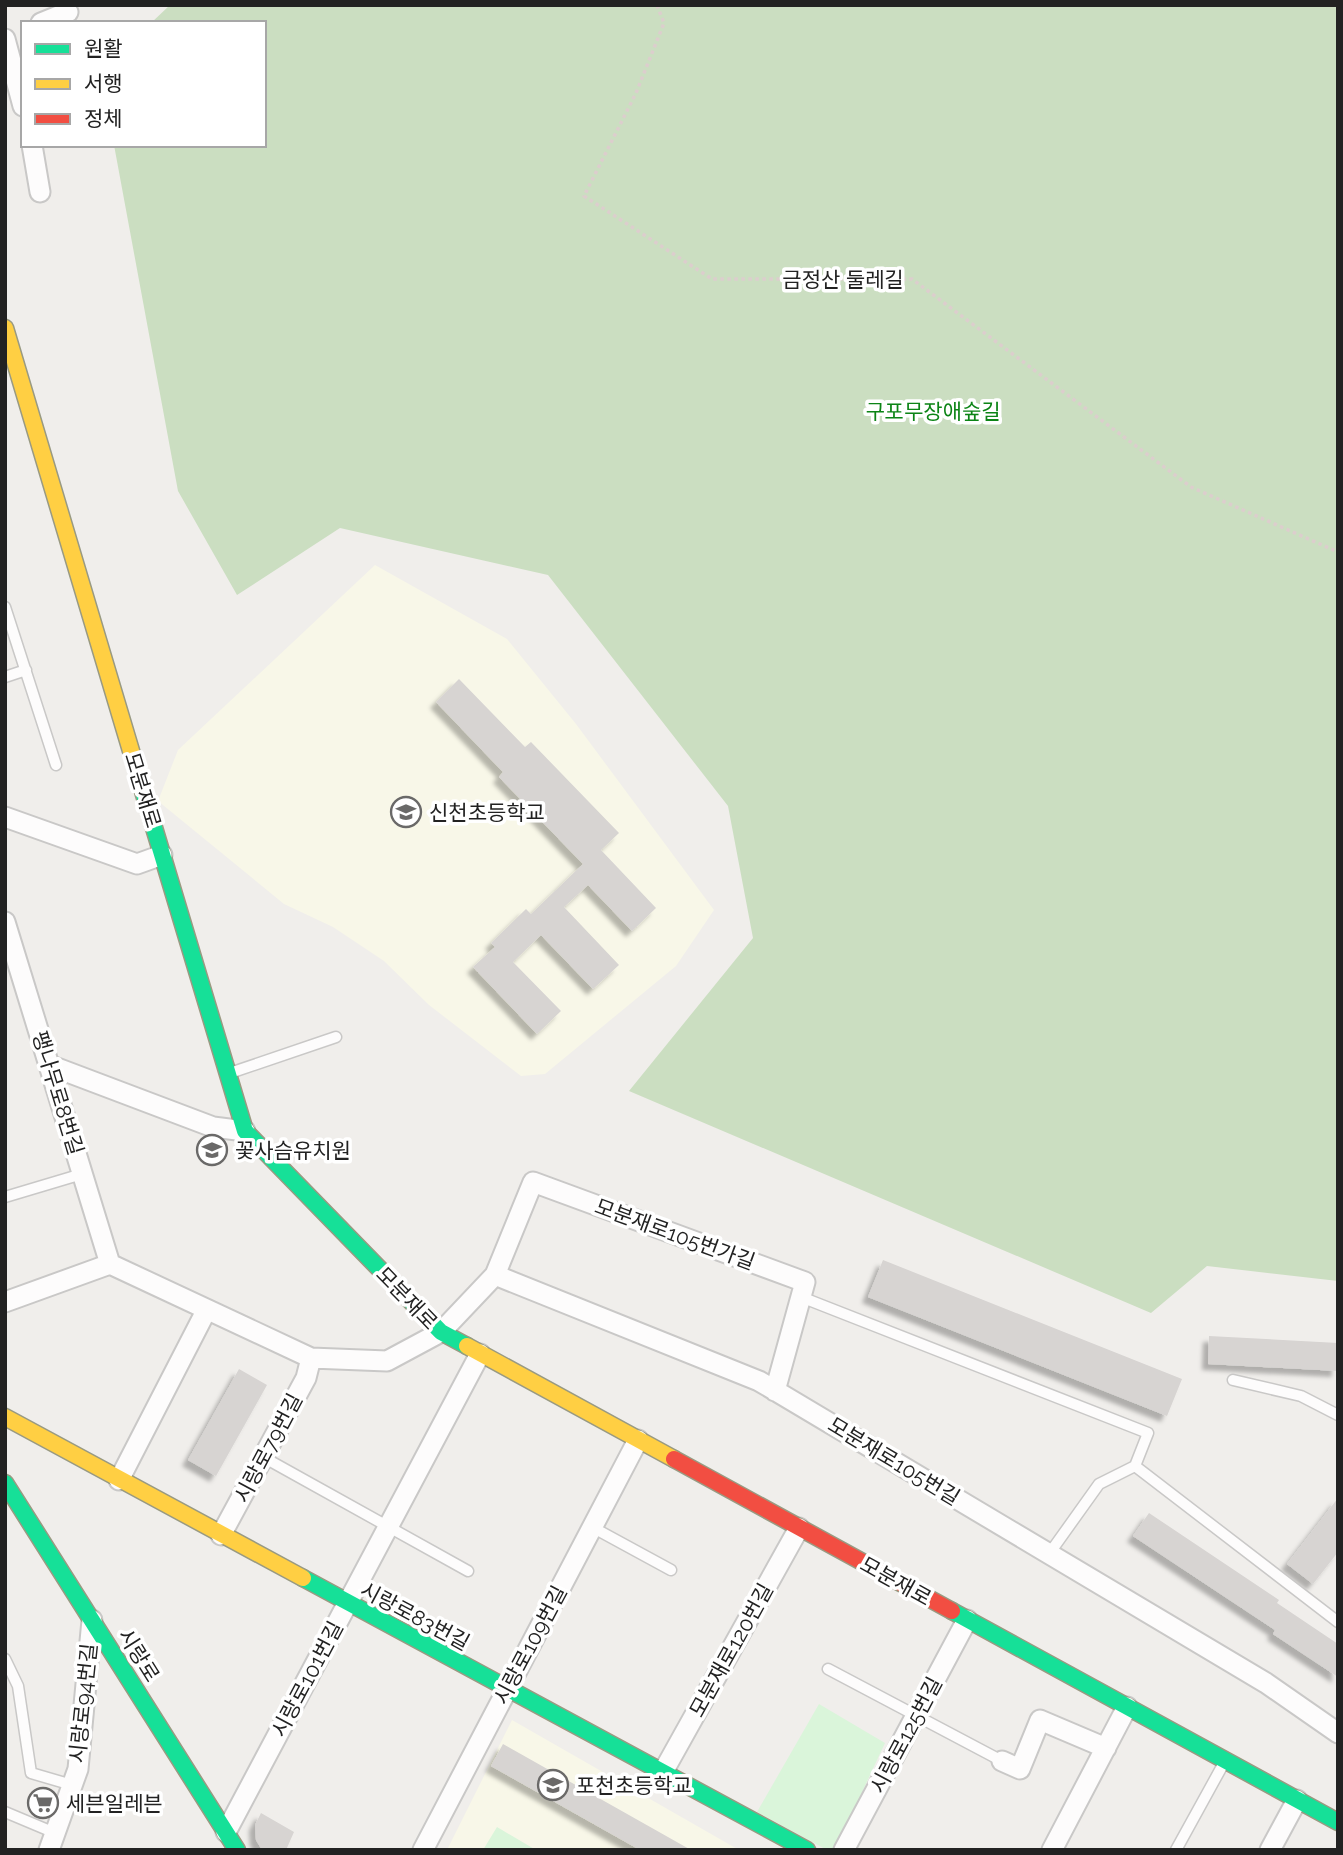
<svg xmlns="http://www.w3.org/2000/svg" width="1343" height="1855" font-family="Raleway,'Noto Sans KR',sans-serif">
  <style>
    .education { fill: #f8f7e8 }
    .forest { fill: #cbdec1 }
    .park { fill: #daf5da }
    .building { fill: #d7d4d2; filter: url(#shadow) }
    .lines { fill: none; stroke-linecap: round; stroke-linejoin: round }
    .lane-casing { stroke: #c9c8c7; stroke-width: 13 }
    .street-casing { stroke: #c9c8c7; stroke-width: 23 }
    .fast-casing { stroke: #999a82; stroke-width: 19 }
    .slow-casing { stroke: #999a82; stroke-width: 19 }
    .jam-casing { stroke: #999a82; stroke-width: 19 }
    .path { stroke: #dccecd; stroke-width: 3.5; stroke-dasharray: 3.5 3.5; stroke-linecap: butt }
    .lane { stroke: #fdfcfc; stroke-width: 10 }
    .street { stroke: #fdfcfc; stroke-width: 19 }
    .fast { stroke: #16e098; stroke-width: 16 }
    .slow { stroke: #ffcf43; stroke-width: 16 }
    .jam { stroke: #f24e42; stroke-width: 16 }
    .labels { text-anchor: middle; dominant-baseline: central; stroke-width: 7; stroke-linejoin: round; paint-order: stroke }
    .street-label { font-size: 21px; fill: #222; stroke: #fff }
    .park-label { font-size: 21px; fill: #0c8416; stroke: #fff }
    .poi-label { font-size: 21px; fill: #222; stroke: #fff; text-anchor: start }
  </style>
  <defs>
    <filter id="shadow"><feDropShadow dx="-6" dy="6" stdDeviation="2" flood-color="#0004"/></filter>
  </defs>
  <rect width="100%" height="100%" fill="#f0eeeb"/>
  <path class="education" d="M375,565L507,639L576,724L714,910L676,966L545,1074L521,1076L429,1005L384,961L333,927L284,904L158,801L178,750Z
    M512,1720L739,1850H447Z"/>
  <path class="forest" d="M170,5H1338V1281L1207,1266L1151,1313L629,1091L753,938L728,806L548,575L340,528L237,595L178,491L114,145H264V23H151Z"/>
  <path class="park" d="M819,1704L885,1743L835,1850H827L757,1812Z
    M497,1827L536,1850H483Z"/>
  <path class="building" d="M459,679L525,747L531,742L619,833L601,850L656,908L632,931L588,885L564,907L619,965L593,989L541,935L513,962L561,1011L537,1034L473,967L495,947L491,943L526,909L531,914L583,864L499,777L503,772L436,702Z
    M883,1260L1182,1379L1167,1416L868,1297Z
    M1209,1336L1338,1343V1371L1208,1364Z
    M239,1369L267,1385L216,1476L188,1460Z
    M1338,1498V1552L1313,1584L1287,1564Z
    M1149,1513L1279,1600L1277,1603L1338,1644V1677L1273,1634L1275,1630L1133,1536Z
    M503,1744L691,1850H640L491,1766Z
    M261,1813L294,1832L286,1850H262L256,1840L255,1825Z"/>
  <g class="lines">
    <g class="lane-casing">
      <path id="lane" d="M5,607L56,765
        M5,677L26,670
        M230,1073L336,1037
        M5,1197L82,1174
        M801,1297L1148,1433L1135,1466L1099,1484L1049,1554
        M1233,1380L1301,1396L1338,1415
        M263,1457L468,1571
        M1135,1466L1338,1622
        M592,1527L671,1570
        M5,1659L18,1686L31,1773L72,1785
        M828,1669L1002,1761
        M5,1812L55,1833
        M1176,1850L1225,1761"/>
    </g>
    <g class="street-casing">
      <path id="street" d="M41,23L68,12
        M5,39L23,106
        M32,145L40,192
        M5,817L137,864L162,855
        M5,922L110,1264
        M49,1065L213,1127L245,1131
        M495,1275L533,1182L805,1282L775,1391
        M5,1302L110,1264L311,1358L387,1361L441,1332L495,1275L759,1381L1266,1683L1338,1733
        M119,1480L206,1311
        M221,1535L306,1378L311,1358
        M1002,1761L1020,1769L1040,1720L1106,1748
        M663,1772L799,1528
        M226,1832L480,1354
        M49,1850L78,1769L92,1620
        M423,1850L638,1440
        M844,1850L967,1620
        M1052,1850L1127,1707
        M1270,1850L1297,1800"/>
    </g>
    <g class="fast-casing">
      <path id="fast" d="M137,771L245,1131L441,1332L467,1346
        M5,1483L237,1850
        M303,1578L807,1850
        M952,1611L1338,1822"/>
    </g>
    <g class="slow-casing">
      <path id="slow" d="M5,328L137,771
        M467,1346L674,1459
        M5,1417L303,1578"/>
    </g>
    <g class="jam-casing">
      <path id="jam" d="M674,1459L952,1611"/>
    </g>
    <path class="path" d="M657,5L664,23L636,93L584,196L712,279H912L1191,487L1338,552"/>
    <use href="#lane" class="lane"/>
    <use href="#street" class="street"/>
    <use href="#fast" class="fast"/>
    <use href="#slow" class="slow"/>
    <use href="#jam" class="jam"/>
  </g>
  <defs>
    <g id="school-ring" transform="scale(1.575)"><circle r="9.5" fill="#fff" stroke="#6a6968" stroke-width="1.5"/><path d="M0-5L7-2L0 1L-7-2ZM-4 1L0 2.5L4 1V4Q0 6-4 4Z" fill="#6a6968"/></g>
    <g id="supermarket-ring" transform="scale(1.575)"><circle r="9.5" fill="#fff" stroke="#6a6968" stroke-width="1.5"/><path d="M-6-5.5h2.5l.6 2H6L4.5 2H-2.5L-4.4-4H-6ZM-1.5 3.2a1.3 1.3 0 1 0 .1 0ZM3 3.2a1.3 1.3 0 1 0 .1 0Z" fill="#6a6968"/></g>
  </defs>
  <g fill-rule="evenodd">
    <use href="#school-ring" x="406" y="812"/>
    <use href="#school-ring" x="212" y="1150"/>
    <use href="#school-ring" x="553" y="1785"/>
    <use href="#supermarket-ring" x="43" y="1803"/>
  </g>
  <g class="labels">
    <g class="street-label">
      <text x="843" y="279">금정산 둘레길</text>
      <text transform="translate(143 790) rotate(73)">모분재로</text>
      <text transform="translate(58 1093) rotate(73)">팽나무로8번길</text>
      <text transform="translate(675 1234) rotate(20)">모분재로105번가길</text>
      <text transform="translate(407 1298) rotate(46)">모분재로</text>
      <text transform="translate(268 1448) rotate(-62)">시랑로79번길</text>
      <text transform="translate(894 1461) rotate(31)">모분재로105번길</text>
      <text transform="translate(896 1581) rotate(29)">모분재로</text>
      <text transform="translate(415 1616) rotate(28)">시랑로83번길</text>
      <text transform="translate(530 1645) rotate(-62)">시랑로109번길</text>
      <text transform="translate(731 1650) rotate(-61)">모분재로120번길</text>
      <text transform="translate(139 1655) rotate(58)">시랑로</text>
      <text transform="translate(307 1679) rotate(-62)">시랑로101번길</text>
      <text transform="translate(83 1703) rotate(-84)">시랑로94번길</text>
      <text transform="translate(906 1735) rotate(-62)">시랑로125번길</text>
    </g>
    <g class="park-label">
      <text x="933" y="411">구포무장애숲길</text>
    </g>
    <g class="poi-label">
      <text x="429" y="812">신천초등학교</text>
      <text x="235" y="1150">꽃사슴유치원</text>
      <text x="576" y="1785">포천초등학교</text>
      <text x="66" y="1803">세븐일레븐</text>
    </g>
  </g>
  <rect width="1343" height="1855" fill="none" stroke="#222222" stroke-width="14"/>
  <rect x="21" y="21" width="245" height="126" fill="#ffffff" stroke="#a7a7a7" stroke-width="2"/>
  <rect x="35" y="44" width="35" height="10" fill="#16e098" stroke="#a7a7a7" stroke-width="2"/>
  <text x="84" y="56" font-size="21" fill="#222222">원활</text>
  <rect x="35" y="79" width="35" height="10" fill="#ffcf43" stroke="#a7a7a7" stroke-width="2"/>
  <text x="84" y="91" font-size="21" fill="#222222">서행</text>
  <rect x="35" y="114" width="35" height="10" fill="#f24e42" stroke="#a7a7a7" stroke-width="2"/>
  <text x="84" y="126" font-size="21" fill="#222222">정체</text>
</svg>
